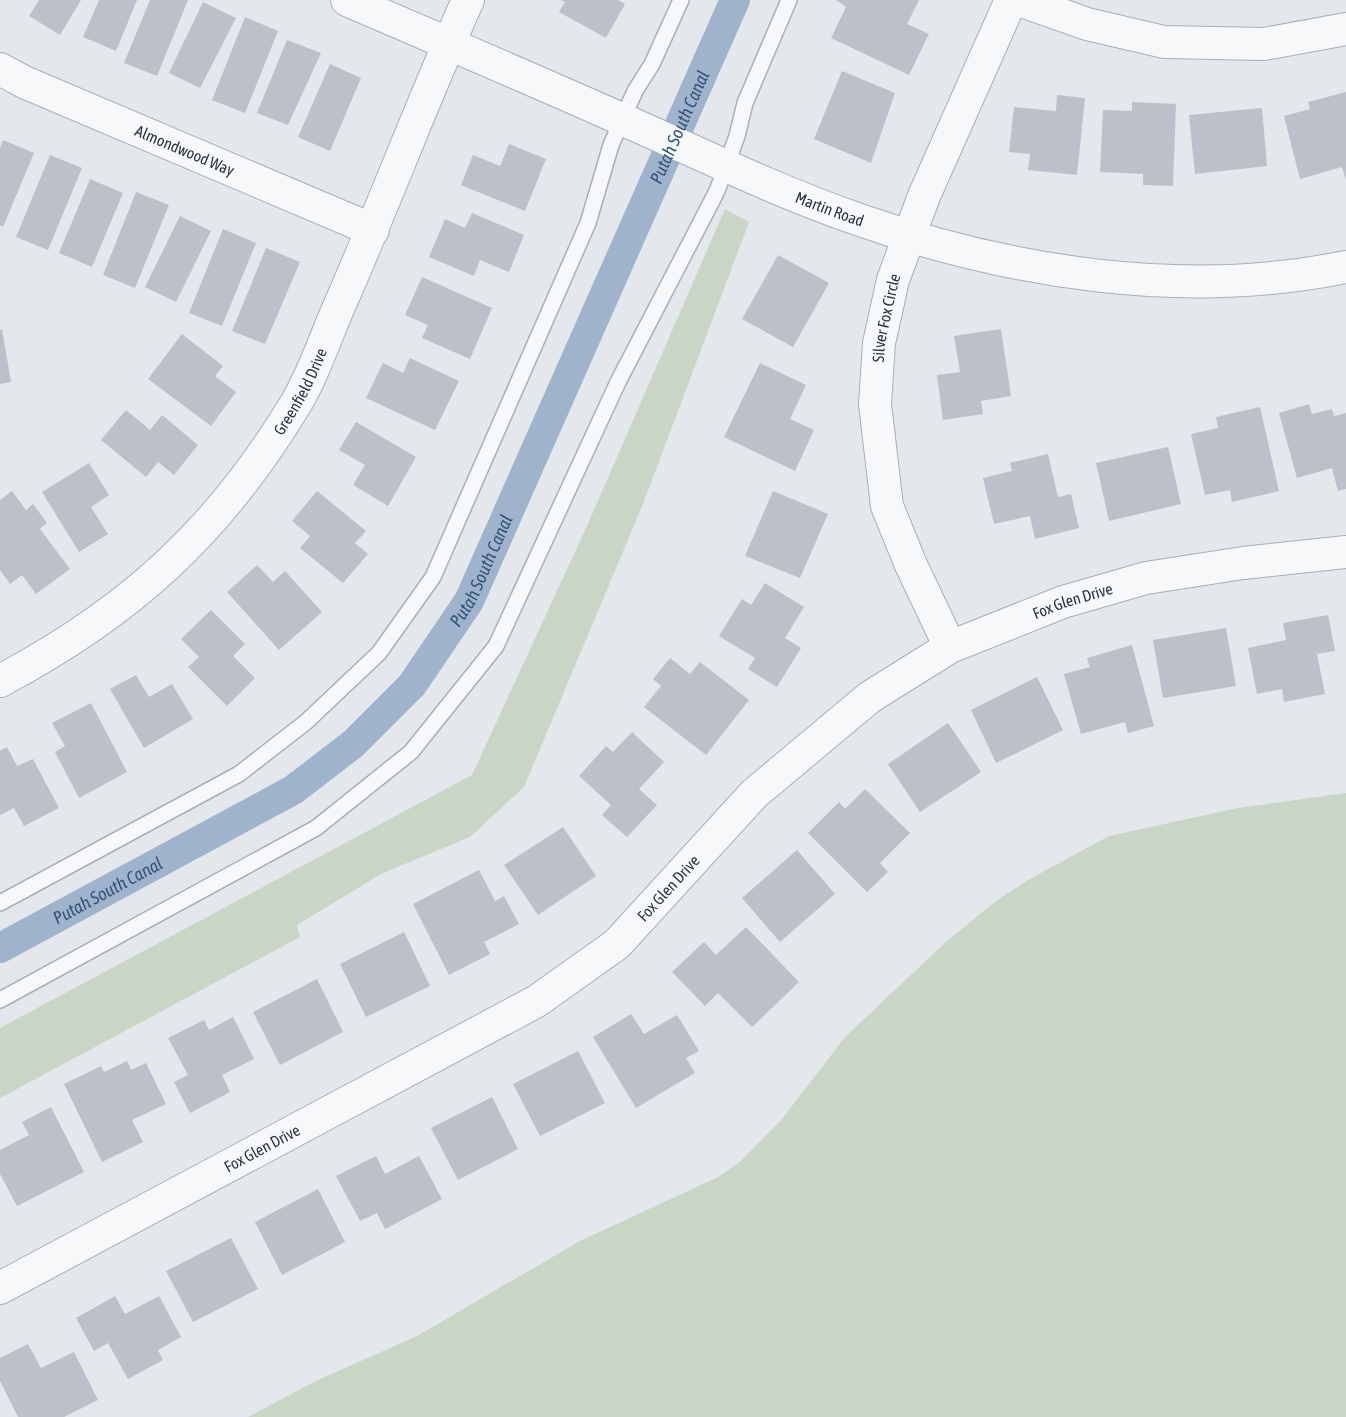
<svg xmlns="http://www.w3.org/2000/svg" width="1346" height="1417" font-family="'Asap Condensed',sans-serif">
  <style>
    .green { fill: #c9d6c5 }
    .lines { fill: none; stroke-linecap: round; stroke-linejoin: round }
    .canal { stroke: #9fb4cc; stroke-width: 30 }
    .building { fill: #bbc0ca }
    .lane-casing { stroke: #a9aeb7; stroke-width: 18 }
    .street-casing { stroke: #a9aeb7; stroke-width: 34 }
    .lane { stroke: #f7f8fa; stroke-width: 15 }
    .street { stroke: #f7f8fa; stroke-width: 32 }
    .labels { text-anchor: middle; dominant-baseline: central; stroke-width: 4.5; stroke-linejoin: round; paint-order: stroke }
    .street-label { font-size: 16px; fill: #2b3445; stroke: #f4f6f9 }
    .water-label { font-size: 18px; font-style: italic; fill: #34527a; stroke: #f4f6f9 }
  </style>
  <rect width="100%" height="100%" fill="#e4e7ec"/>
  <path class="green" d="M725,209L749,222L643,504L524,787L470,837L383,873L297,925L300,937L0,1098V1028L472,775L587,526Z
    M1346,793V1417H248L318,1380L417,1336L580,1241L718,1177L741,1161L782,1119L845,1037L947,941L996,901L1028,880L1109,836L1238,808Z"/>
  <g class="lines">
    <path class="canal" id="s1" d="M0,948L293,790L353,744L412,685L469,601L735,0"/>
  </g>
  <path class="building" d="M39,0H81L60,35L29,16Z
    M99,0H137L116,51L83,37Z
    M150,0H188L157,76L124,63Z
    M561,0H618L625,4L606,38L559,12L565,2Z
    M836,0H919L907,24L929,34L909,75L831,38L846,7Z
    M203,2L236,18L200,88L169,73Z
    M245,17L278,31L245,113L212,100Z
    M287,40L321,53L288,125L257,113Z
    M330,64L361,78L330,151L298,137Z
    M842,71L895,93L871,163L814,139Z
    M1346,92V180L1342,167L1300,179L1284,116L1310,109L1308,102Z
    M1057,95L1085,98L1077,175L1028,170L1030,154L1009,152L1014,107L1056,111Z
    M1132,102L1176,104L1173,186L1143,185V174L1100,172L1103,110L1132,111Z
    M1262,108L1267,166L1195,174L1189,115Z
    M3,140L34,153L3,227L0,225V148Z
    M509,144L546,159L525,211L461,185L473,155L500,166Z
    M50,155L82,168L48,250L16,237Z
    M90,179L123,193L92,267L59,253Z
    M136,192L169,205L135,288L103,275Z
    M472,213L524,235L509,272L480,260L474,276L429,257L445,219L465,228Z
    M180,216L211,231L176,302L145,287Z
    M223,229L256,243L222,326L189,313Z
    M266,248L300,262L265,344L232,331Z
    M778,255L829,283L793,347L742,319Z
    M422,277L492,308L470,359L422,338L428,325L405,315Z
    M2,329L11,382L0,384V330Z
    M1001,329L1011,396L981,401L983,414L943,420L937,375L960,372L954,336Z
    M182,334L223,366L215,376L236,392L211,426L148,379Z
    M410,358L459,381L435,430L366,398L383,363L403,373Z
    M760,363L806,385L790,419L814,430L795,471L724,437Z
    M1309,404L1312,414L1332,409L1334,416L1346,413V489L1338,491L1332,468L1297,478L1279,413Z
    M1260,407L1279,491L1232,502L1230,490L1205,495L1191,434L1218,428L1216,417Z
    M126,410L150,430L162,415L198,445L174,475L158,462L146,477L101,440Z
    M356,422L416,457L388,506L353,485L365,465L339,450Z
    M1168,447L1181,504L1109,521L1096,463Z
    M1048,454L1058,497L1071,494L1079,528L1035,539L1030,516L994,524L983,478L1012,471L1010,463Z
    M89,463L109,495L91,507L108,534L79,552L42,492Z
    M12,491L26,510L33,504L47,523L40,529L70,569L36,594L22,575L10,584L0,570V500Z
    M317,491L366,531L355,543L368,554L343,583L300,548L310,536L292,521Z
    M773,491L828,514L800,578L745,556Z
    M257,565L273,582L285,571L322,612L279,650L227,592Z
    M765,583L804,607L785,638L801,648L777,687L748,669L755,658L719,636L742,599L751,605Z
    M211,610L245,644L233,656L255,678L227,706L188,667L199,657L181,639Z
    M1328,615L1335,651L1317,654L1325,694L1284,702L1282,689L1257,694L1248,648L1286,640L1283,623Z
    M1226,628L1236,686L1163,698L1153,640Z
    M1132,645L1154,726L1128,733L1125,722L1081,734L1064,674L1090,667L1087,658Z
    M670,658L690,674L700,662L749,700L706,755L644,707L661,686L653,679Z
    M136,675L149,697L172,684L193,719L144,748L110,689Z
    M1037,677L1063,730L996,763L971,710Z
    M91,703L127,772L79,798L55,752L65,746L52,723Z
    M948,723L981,772L920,812L888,764Z
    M632,732L664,762L639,789L657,805L627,837L602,815L611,805L579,776L606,746L613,752Z
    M7,747L17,766L33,759L59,808L24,826L14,808L0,815V751Z
    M865,789L910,833L880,863L888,872L867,892L808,833L839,802L845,809Z
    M563,827L596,876L538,915L504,865Z
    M797,850L835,894L780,942L742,898Z
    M479,870L495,901L504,896L519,924L484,942L490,954L449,975L413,904Z
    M746,927L799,982L752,1027L718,993L705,1006L672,972L704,942L716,955Z
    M404,932L430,986L366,1017L340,964Z
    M317,979L343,1032L280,1065L253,1012Z
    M631,1014L644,1034L677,1015L699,1051L686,1058L695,1073L636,1108L593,1037Z
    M233,1017L254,1059L222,1075L230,1092L190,1113L174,1082L188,1075L168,1038L204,1020L209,1030Z
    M578,1051L605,1103L540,1136L513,1084Z
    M127,1061L131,1070L146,1063L166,1104L132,1120L143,1142L102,1162L64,1084L101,1066L104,1072Z
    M492,1097L518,1149L458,1180L431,1128Z
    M51,1107L84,1172L17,1206L0,1174V1150L29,1135L22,1122Z
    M376,1156L385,1174L419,1156L442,1199L385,1229L377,1213L360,1221L336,1176Z
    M318,1189L345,1242L282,1275L255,1222Z
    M231,1238L258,1289L193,1322L166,1271Z
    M115,1296L125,1314L159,1296L181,1337L158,1350L163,1360L128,1379L108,1343L94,1351L76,1318Z
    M28,1344L41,1368L74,1352L98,1400L64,1417H18L0,1381V1358Z"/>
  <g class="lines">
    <g class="lane-casing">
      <path id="lane" d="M0,903L239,774L306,722L379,653L433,577L588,223L611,145L635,91L652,64L681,0
        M0,1000L316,828L411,752L496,646L618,382L717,191L737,136L745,103L789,0"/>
    </g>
    <g class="street-casing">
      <g id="street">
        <path id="s2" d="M347,0C438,39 529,78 619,118C697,152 776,191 857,219C1011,273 1184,300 1346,267"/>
        <path d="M1019,0L1087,24L1164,42L1264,44L1346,29"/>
        <path id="s3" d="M0,69L24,82L373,230"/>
        <path id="s4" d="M950,647L911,565L887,506L875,404L879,343L893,280L924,196L1011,0"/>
        <path id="s5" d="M0,681C130,612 218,532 295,405C314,374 326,335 341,302C385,202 423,100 468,0"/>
        <path id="s6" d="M0,1288L537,1001L617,944L754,794L870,697L950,647L1063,602L1146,578L1243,563L1346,552"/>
      </g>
    </g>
    <use href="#lane" class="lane"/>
    <use href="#street" class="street"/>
  </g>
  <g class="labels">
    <g class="street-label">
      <text stroke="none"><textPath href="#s3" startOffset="202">Almondwood Way</textPath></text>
      <text stroke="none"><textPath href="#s2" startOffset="526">Martin Road</textPath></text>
      <text stroke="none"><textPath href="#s4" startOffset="344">Silver Fox Circle</textPath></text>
      <text stroke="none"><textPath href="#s5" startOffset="424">Greenfield Drive</textPath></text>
      <text stroke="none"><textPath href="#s6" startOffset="1287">Fox Glen Drive</textPath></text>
      <text stroke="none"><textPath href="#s6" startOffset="783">Fox Glen Drive</textPath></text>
      <text stroke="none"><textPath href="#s6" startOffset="297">Fox Glen Drive</textPath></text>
    </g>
    <g class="water-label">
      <text stroke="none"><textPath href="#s1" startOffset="1112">Putah South Canal</textPath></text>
      <text stroke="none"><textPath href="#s1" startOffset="626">Putah South Canal</textPath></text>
      <text stroke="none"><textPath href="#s1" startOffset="122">Putah South Canal</textPath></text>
    </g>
  </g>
</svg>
